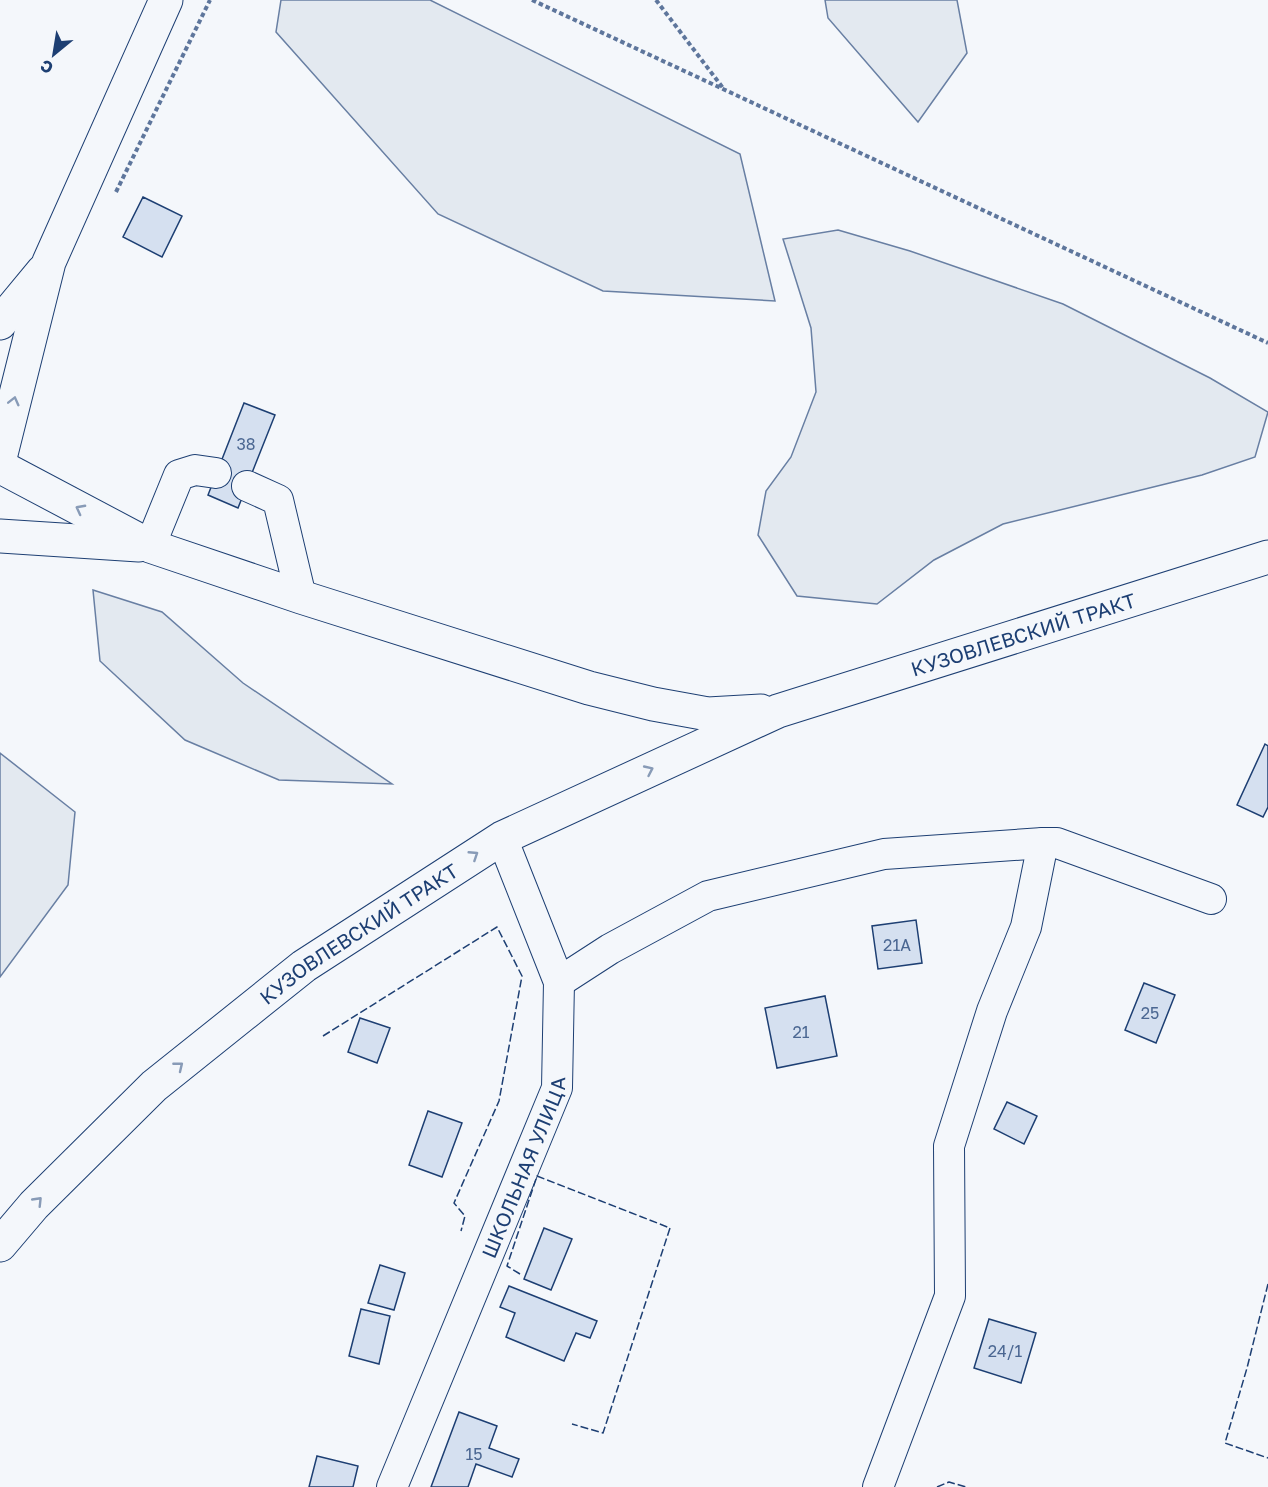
<svg xmlns="http://www.w3.org/2000/svg" width="1268" height="1487" font-family="'Golos Text',sans-serif">
  <style>
    .green { fill: #e3e9f0; stroke: #687fa3; stroke-width: 1.5 }
    .building { fill: #d5e0f0; stroke: #1d3f73; stroke-width: 1.5 }
    .lines { fill: none; stroke-linecap: round; stroke-linejoin: round }
    .minor-casing { stroke: #1d3f73; stroke-width: 32 }
    .major-casing { stroke: #1d3f73; stroke-width: 35 }
    .path { stroke: #5e769c; stroke-width: 4; stroke-dasharray: 4.5 3; stroke-linecap: butt }
    .minor { stroke: #f4f7fb; stroke-width: 30 }
    .major { stroke: #f4f7fb; stroke-width: 33 }
    .fence { stroke: #1d3f73; stroke-width: 1.5; stroke-dasharray: 8 3; stroke-linecap: butt }
    .oneway { stroke: #889bb7 }
    .labels { text-anchor: middle; dominant-baseline: central; stroke-width: 4.5; stroke-linejoin: round; paint-order: stroke }
    .number-label { font-size: 16px; fill: #4b6792 }
    .street-label { font-size: 20px; fill: #1d3f73; stroke: #f4f7fb }
  </style>
  <rect width="100%" height="100%" fill="#f4f7fb"/>
  <path class="green" d="M281,0H430L740,154L775,301L603,291L438,214L276,32Z
    M825,0H957L967,53L918,122L828,18Z
    M838,230L910,251L1063,304L1210,378L1268,412L1255,457L1202,475L1003,524L934,560L877,604L797,596L758,535L766,491L791,457L816,392L811,328L783,239Z
    M93,590L162,612L243,683L392,784L279,780L185,740L100,661Z
    M0,753L75,812L68,885L0,977Z"/>
  <path class="building" d="M143,197L182,216L162,257L123,237Z
    M244,403L275,415L238,508L208,495Z
    M1265,744L1268,746V807L1263,817L1237,805Z
    M916,920L922,963L878,969L872,926Z
    M1144,983L1175,995L1156,1043L1125,1030Z
    M825,996L837,1056L777,1068L765,1008Z
    M360,1018L390,1028L377,1063L348,1052Z
    M1007,1102L1037,1116L1024,1144L994,1129Z
    M428,1111L462,1123L442,1177L409,1165Z
    M544,1228L572,1239L551,1290L524,1279Z
    M380,1265L405,1273L394,1310L368,1303Z
    M509,1286L597,1321L590,1338L576,1333L564,1361L506,1337L515,1313L500,1307Z
    M361,1309L390,1316L379,1364L349,1356Z
    M989,1319L1036,1333L1021,1383L974,1368Z
    M459,1412L497,1426L489,1448L519,1459L512,1477L476,1464L468,1487H431Z
    M317,1456L358,1466L353,1487H309Z"/>
  <g class="lines">
    <g class="minor-casing">
      <g id="minor">
        <path d="M247,486L278,500L301,597"/>
        <path d="M150,546L179,475L195,470L216,473"/>
        <path d="M559,982L610,949L708,896L884,854L1043,843"/>
        <path id="s1" d="M392,1487L557,1088L559,982L502,838"/>
        <path d="M878,1487L950,1296L949,1146L992,1011L1026,927L1043,843H1057L1211,899"/>
      </g>
    </g>
    <g class="major-casing">
      <g id="major">
        <path d="M0,323L43,271"/>
        <path d="M0,458L49,262L166,0"/>
        <path d="M1,467L150,546L301,597L589,688L653,704L708,714L761,711"/>
        <path d="M0,536L139,545"/>
        <path id="s2" d="M0,1245L34,1205L154,1086L304,966L502,838L778,711L1268,557"/>
      </g>
    </g>
    <path class="path" d="M532,0L1268,343
      M656,0L723,88
      M116,192L210,0"/>
    <use href="#minor" class="minor"/>
    <use href="#major" class="major"/>
    <path class="fence" d="M323,1036L497,927L522,976L499,1101L454,1203L465,1216L461,1231
      M520,1274L507,1266L537,1176L670,1228L603,1433L572,1424
      M1268,1284L1247,1368L1225,1443L1268,1458
      M937,1487L949,1482L966,1487"/>
  </g>
  <defs><path id="oneway-chevron" d="M-2-3.5L2.5 0L-2 3.5" fill="none" stroke-width="1.6" stroke-linecap="round" stroke-linejoin="round" transform="scale(1.5)"/></defs>
  <g class="oneway">
    <use href="#oneway-chevron" transform="translate(14 401) rotate(-76)"/>
    <use href="#oneway-chevron" transform="translate(80 509) rotate(-152)"/>
    <use href="#oneway-chevron" transform="translate(649 770) rotate(-25)"/>
    <use href="#oneway-chevron" transform="translate(474 855) rotate(-33)"/>
    <use href="#oneway-chevron" transform="translate(179 1066) rotate(-39)"/>
    <use href="#oneway-chevron" transform="translate(38 1201) rotate(-46)"/>
  </g>
  <g class="labels">
    <g class="number-label">
      <text x="246" y="444">38</text>
      <text x="897" y="945">21А</text>
      <text x="1150" y="1013">25</text>
      <text x="801" y="1032">21</text>
      <text x="1005" y="1351">24/1</text>
      <text x="474" y="1454">15</text>
    </g>
    <g class="street-label">
      <text stroke="none"><textPath href="#s2" startOffset="1210">КУЗОВЛЕВСКИЙ ТРАКТ</textPath></text>
      <text stroke="none"><textPath href="#s2" startOffset="477">КУЗОВЛЕВСКИЙ ТРАКТ</textPath></text>
      <text stroke="none"><textPath href="#s1" startOffset="346">ШКОЛЬНАЯ УЛИЦА</textPath></text>
    </g>
  </g>
  <g transform="translate(54 54) rotate(210)" stroke="#f4f7fb" stroke-width="4.5" paint-order="stroke">
  <path d="M0-4.5L10 22L0 15L-10 22Z" fill="#1d3f73"/>
  <text y="-9" font-size="16" font-weight="bold" text-anchor="middle" fill="#1d3f73">С</text>
  </g>
</svg>
